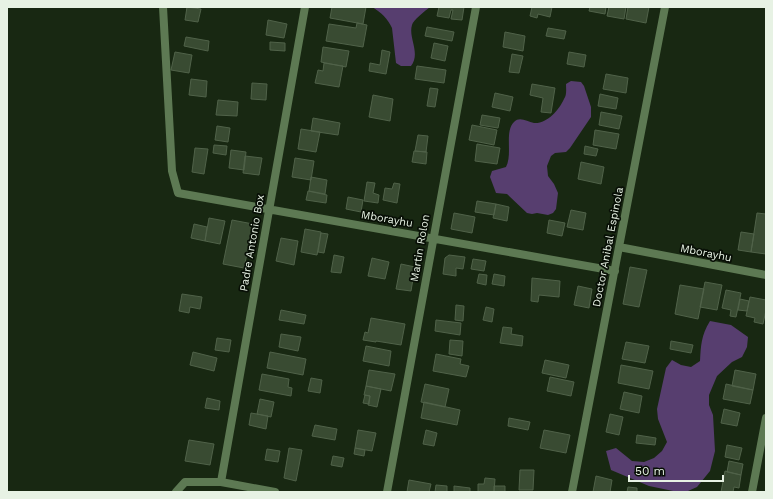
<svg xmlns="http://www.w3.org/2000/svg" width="773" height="499" font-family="'Work Sans',sans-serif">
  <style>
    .forest { fill: #573e6f }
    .building { fill: #394b32; stroke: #506249 }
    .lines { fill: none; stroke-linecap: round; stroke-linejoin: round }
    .minor { stroke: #5d7953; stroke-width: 8 }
    .labels { text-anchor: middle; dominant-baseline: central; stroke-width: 3.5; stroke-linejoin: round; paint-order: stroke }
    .street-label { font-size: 11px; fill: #e7f2e4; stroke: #080f06 }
  </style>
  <rect width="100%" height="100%" fill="#182812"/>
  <path class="forest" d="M372,7H430C425,11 413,20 412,25C408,38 421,53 411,66H401L396,63L392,28C388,19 381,12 372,7Z
    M571,81L581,82L584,86L591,107V117L570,148L566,152L555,153L551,156L547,166L548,176L554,184L558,193L556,209L553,213L548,215L537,213L532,214L527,213L507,194L496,193L490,177L492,171L506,167C513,154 504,132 514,122C520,116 527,122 534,123C547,124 559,110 564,99C567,95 566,89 566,84Z
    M710,321L731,325L748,337L747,347L742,357L732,362L717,376L709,395V405L713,415L715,451L710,471L697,487L688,491L678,492L649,486L611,470L606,451L616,448L632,461L644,462L654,458L662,451L667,442L658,419L657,409L666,368L672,360L681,365L691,367L700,361C701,345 701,336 710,321Z"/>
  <path class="building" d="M187,7L201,9L198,22L185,20Z
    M332,7H366L363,24L330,18Z
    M439,7H464L462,20L451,19L453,10H451L449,18L437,16Z
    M532,7H552L550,17L538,14L537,18L530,16Z
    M590,7H606L605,14L589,11Z
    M609,7H626L624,19L607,16Z
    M628,7H649L646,23L626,19Z
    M268,20L287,24L284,38L266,35Z
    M357,23L367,25L363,47L326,41L329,24L356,28Z
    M427,27L454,32L452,41L425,36Z
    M548,28L566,31L564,39L546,36Z
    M505,32L525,36L523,51L503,47Z
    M186,37L209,41L208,51L184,46Z
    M270,42L285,43V51L270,50Z
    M434,43L448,46L445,61L431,58Z
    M323,47L349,51L346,67L321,62Z
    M382,50L390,52L386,74L369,71L370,63L380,65Z
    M175,52L192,55L189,73L171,70Z
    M569,52L586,55L584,67L567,64Z
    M512,54L523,56L519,73L509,72Z
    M324,63L343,66L339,87L315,83L318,70L323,71Z
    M417,66L446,70L444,83L415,79Z
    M606,74L628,78L626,93L603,89Z
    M191,79L207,81L206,97L189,95Z
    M252,83L267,84L266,100L251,99Z
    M532,84L555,88L551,113L541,112L543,98L530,95Z
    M430,88L438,89L435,107L427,106Z
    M495,93L513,97L510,111L492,107Z
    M600,94L618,98L616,109L598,106Z
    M373,95L393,99L390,121L369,117Z
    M218,100L238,102L237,116L216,115Z
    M601,112L622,116L619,129L599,125Z
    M482,115L500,118L498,128L480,125Z
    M313,118L340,123L338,135L311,131Z
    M472,125L497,130L494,145L469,140Z
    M217,126L230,128L228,142L215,140Z
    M301,129L320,132L316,152L298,149Z
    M595,130L619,134L616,149L593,145Z
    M418,135L428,136L426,152L415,151Z
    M477,144L500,148L497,164L475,161Z
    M214,145L227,146L226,155L213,153Z
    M585,146L598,149L596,156L584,154Z
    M195,148L208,149L204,174L192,172Z
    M231,150L246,152L244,170L229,168Z
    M414,151L427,152L426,164L412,162Z
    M245,156L262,158L259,175L243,173Z
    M295,158L314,161L311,180L292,177Z
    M581,162L604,167L601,184L578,179Z
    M311,177L327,180L325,194L309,191Z
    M367,182L375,183L373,193L379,195L378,203L364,201Z
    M394,183L400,184L397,203L383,200L385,188L392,189Z
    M308,191L327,195L326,203L306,200Z
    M348,197L363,200L361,212L346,209Z
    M477,201L496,204L494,215L475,212Z
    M496,204L509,207L507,221L493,218Z
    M571,210L586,213L583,230L567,227Z
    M454,213L475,217L472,233L451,229Z
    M757,213L766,214V254L751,252Z
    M209,218L225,221L220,244L205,241Z
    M232,220L253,224L244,268L223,264Z
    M549,220L565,223L562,236L547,233Z
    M194,224L207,227L205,241L191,238Z
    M305,229L321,232L317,255L301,252Z
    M741,232L754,234L751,252L738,250Z
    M321,233L328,234L324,253L318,252Z
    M281,238L298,241L294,265L276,261Z
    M334,255L344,257L341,273L331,272Z
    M449,255L465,257L463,269L456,268V276L443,274L445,258Z
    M372,258L389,262L385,279L368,276Z
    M473,259L486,261L484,271L471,269Z
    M401,264L415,267L411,291L396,289Z
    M630,267L647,270L639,307L623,304Z
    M479,274L487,275L486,285L477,283Z
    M494,274L505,276L504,286L492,284Z
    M532,278L560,281L559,297L539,295L538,302L531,301Z
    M705,282L722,285L717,310L700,307Z
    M680,285L704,289L698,319L675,314Z
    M578,286L592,289L589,308L574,305Z
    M726,290L741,293L736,317L730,316L731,310L722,308Z
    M182,294L202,297L200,309L190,307L189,313L179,311Z
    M750,297L766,300V310L763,324L754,322L755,318L746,316Z
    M740,299L749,301L747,311L738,310Z
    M456,305L464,306L463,321L455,320Z
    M486,307L494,309L492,322L483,320Z
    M281,310L306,315L304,324L279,320Z
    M371,318L405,324L401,345L376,341V342L363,340L365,332L368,333Z
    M436,320L461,323L460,335L435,331Z
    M503,327L512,328L511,334L523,336L522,346L500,343Z
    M281,334L301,337L298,351L279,347Z
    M217,338L231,340L229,352L215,350Z
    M450,340L463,341L462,356L449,354Z
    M671,341L693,345L691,353L670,349Z
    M626,342L649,346L645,363L622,359Z
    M366,346L391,351L389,366L363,361Z
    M193,352L217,358L214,371L190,365Z
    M270,352L306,359L303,375L267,368Z
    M436,354L461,359L460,364L469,366L466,377L433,371Z
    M545,360L569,365L566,378L542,373Z
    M621,365L653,371L649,389L618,383Z
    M369,370L395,374L391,391L366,386Z
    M735,370L756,374L753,390L732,386Z
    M262,374L289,379L288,387L292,388L291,396L259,390Z
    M550,377L574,382L571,396L547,391Z
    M311,378L322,380L320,393L308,391Z
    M425,384L449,389L445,407L421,402Z
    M726,384L753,390L750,404L723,399Z
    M366,386L381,389L377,407L368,405L370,396L364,395Z
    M624,392L642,396L639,413L620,409Z
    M365,395L370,396L369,404L363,403Z
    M207,398L220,401L219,410L205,408Z
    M260,399L274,402L271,417L257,414Z
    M424,402L460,410L457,425L421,418Z
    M724,409L740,413L737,426L721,423Z
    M251,413L268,416L266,429L249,425Z
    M610,414L623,417L619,435L606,432Z
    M509,418L530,422L528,430L508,426Z
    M315,425L337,429L335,440L312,436Z
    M358,430L376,433L372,451L355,448Z
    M426,430L437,433L434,446L423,444Z
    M544,430L570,435L566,453L540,448Z
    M637,435L656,438L655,445L636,443Z
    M189,440L214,444L210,465L185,461Z
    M727,445L742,448L739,460L725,457Z
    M289,448L302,450L296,481L284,478Z
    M355,448L365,450L364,456L354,454Z
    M267,449L280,451L278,462L265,460Z
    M333,456L344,458L342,467L331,465Z
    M729,461L743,464L741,475L727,472Z
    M520,470H534L533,490H519Z
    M725,471L741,475L739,488L734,487L733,492H721Z
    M596,476L612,480L610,492H593Z
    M485,478L495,479L494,492H478V484H484Z
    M409,480L431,484L429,492H407Z
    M436,485L447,486V492H435Z
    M454,486L470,488V492H454Z
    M494,486H505V492H494Z
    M628,487L637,488V492H627Z"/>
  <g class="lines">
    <path class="minor" d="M163,7L172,171L178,193L615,271
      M619,247L766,275
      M221,482L305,7
      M176,492L185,482H221L275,492
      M387,492L476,7
      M572,492L665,7
      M752,492L766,418"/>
  </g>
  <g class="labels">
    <g class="street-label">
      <text transform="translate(387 219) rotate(10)">Mborayhu</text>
      <text transform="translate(252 243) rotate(-80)">Padre Antonio Box</text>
      <text transform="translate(608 247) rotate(-79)">Doctor Anibal Espinola</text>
      <text transform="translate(420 248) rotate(-80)">Martin Rolon</text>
      <text transform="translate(706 253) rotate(11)">Mborayhu</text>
    </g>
  </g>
  <rect width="773" height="499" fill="none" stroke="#e7f2e4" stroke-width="16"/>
  <path d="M629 475v6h94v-6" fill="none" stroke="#e7f2e4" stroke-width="2"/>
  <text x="635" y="475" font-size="12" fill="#e7f2e4" stroke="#080f06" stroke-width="3" paint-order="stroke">50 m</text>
</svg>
